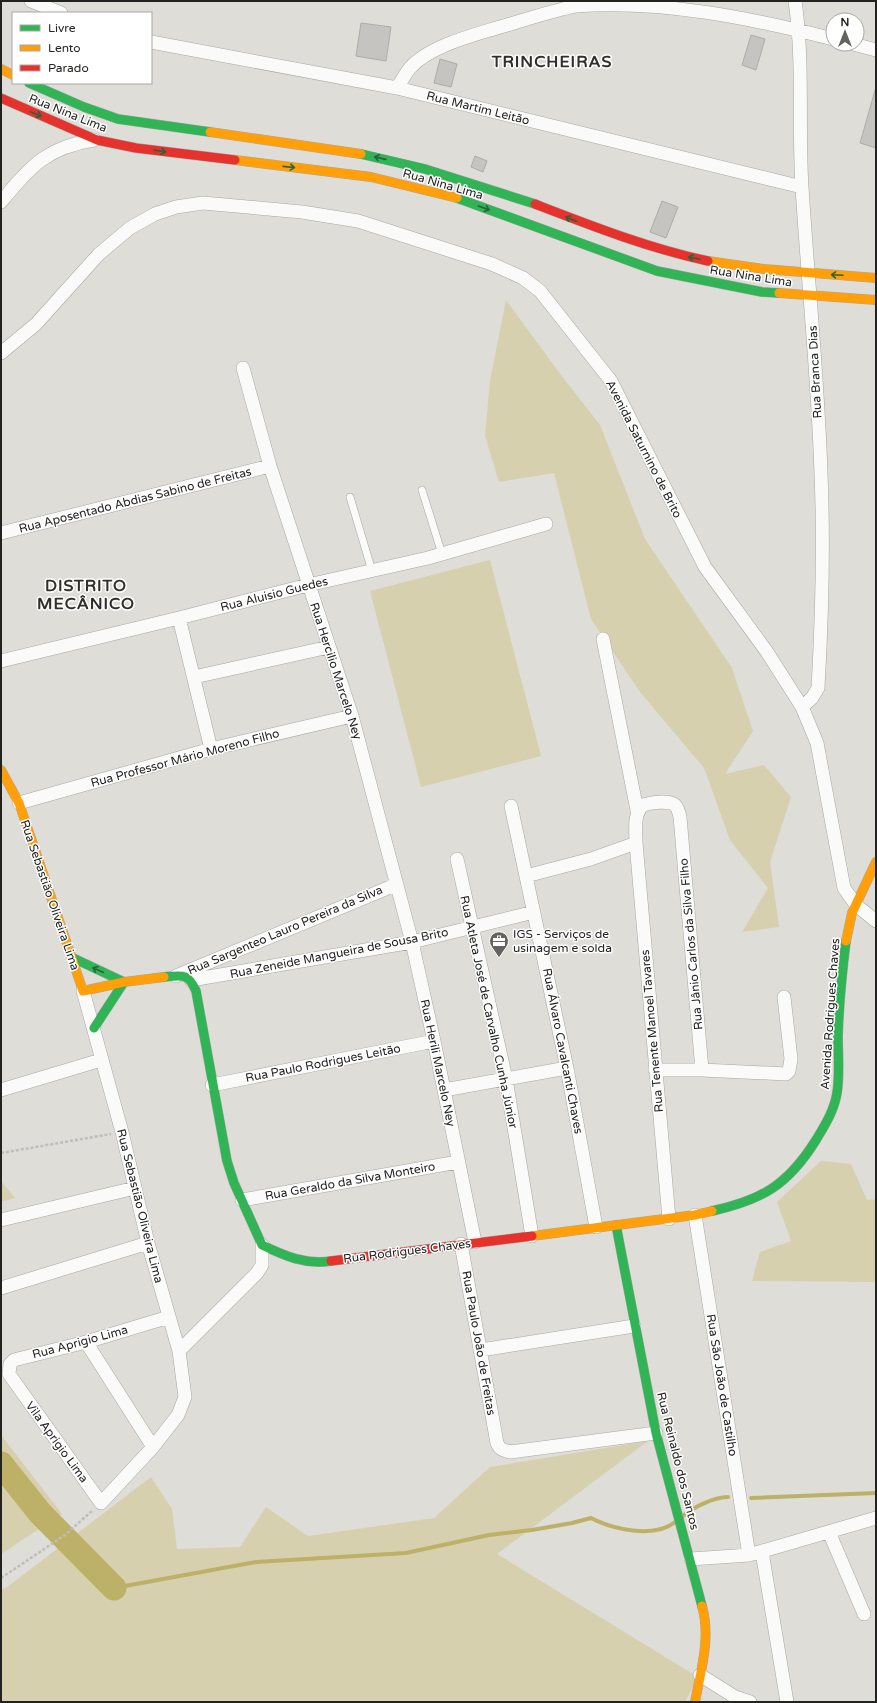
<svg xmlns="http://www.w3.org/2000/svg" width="877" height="1703" font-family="'Varela Round',sans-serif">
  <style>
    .green { fill: #d6d0af }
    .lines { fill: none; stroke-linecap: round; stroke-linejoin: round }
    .stream { stroke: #bdb067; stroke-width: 4 }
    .river { stroke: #bdb067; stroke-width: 25 }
    .building { fill: #c5c4c1; stroke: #acaca8 }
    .lane-casing { stroke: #a8a7a3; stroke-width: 8 }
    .street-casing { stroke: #a8a7a3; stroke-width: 14 }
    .fast-casing { stroke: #a8a7a3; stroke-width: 10 }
    .slow-casing { stroke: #a8a7a3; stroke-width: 10 }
    .jam-casing { stroke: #a8a7a3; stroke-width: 10 }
    .path { stroke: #bdbdbc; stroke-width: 2.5; stroke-dasharray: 3 2; stroke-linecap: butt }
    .lane { stroke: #fafaf9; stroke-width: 7 }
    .street { stroke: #fafaf9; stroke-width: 13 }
    .fast { stroke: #30b455; stroke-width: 9 }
    .slow { stroke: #ff9f0a; stroke-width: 9 }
    .jam { stroke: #e5322d; stroke-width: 9 }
    .oneway { stroke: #286437 }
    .labels { text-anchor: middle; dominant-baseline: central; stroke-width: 3; stroke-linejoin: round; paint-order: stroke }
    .street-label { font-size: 12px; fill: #22221f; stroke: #fff }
    .poi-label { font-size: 12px; fill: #22221f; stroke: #fff; text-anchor: start }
    .district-label { font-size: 16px; font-weight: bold; letter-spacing: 1px; fill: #312f29; stroke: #fff }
  </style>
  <rect width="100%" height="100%" fill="#deddd8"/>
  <path class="green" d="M506,300L561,375L600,425L645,539L732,668L753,731L725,774L764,765L791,797L770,862L779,927L742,932L768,888L730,840L704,768L640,692L591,619L554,473L499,482L485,436L490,381Z
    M490,560L541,756L421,787L370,591Z
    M821,1161L851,1164L867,1200L876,1199V1282L752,1281L760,1252L791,1241L777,1202Z
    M1,1181L15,1198L1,1202Z
    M1,1435L62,1514L1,1554Z
    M648,1441L497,1554L698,1677L685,1702H1V1589L6,1588L151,1477L172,1509L177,1549L240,1547L266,1507L308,1536L434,1518L490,1467Z"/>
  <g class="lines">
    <path class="stream" d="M751,1498L876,1493
      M683,1516C693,1507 715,1497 728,1497
      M114,1588L256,1562L406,1553L489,1535L532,1530L572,1523L591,1518C612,1529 654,1539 675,1522"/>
    <path class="river" d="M1,1464L40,1513L114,1588"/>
  </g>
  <path class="building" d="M361,23L391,27L386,61L356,56Z
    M751,35L765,39L756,70L742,65Z
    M440,59L457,64L451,87L434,83Z
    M876,87V148L860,143Z
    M475,156L487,161L483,172L471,167Z
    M662,201L678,207L666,238L650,232Z"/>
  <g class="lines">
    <g class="lane-casing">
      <path id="lane" d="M422,490L442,554
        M350,497L372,571"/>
    </g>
    <g class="street-casing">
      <path id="street" d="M31,1L61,13
        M795,1C804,63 798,125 802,187C808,283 818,378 821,474C824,545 822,617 818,688L812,698L802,707
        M151,42L397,88L802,187
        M853,44L876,50
        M397,88C401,82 405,74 410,68C429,46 474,35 500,27C525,20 551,11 576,6C662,0 751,18 833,39
        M1,202C30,166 48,147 94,140
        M1,353L36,324L99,254L130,228L155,214L176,207L203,203L302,212L358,221L492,264L523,278L540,291L611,381L705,567L767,652L802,707L817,743L844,888L856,905L876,921
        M243,368L270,466L352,716L412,942L434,1041L475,1242
        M1,533L270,466
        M179,618L211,749
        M603,639L637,810
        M1,661L179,618L308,585L428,558L546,524
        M194,677L329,647
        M19,803L211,749L352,716
        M511,806L567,1068L596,1227
        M457,859L506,1079L532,1236
        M526,876L591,859L636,843
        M176,976L395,885
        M191,980L412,942L534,912
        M83,991L122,1132L148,1243L179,1351L185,1397L178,1415L153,1447L101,1503L9,1374L10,1364L14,1360L86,1342L169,1317
        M655,1070H702L786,1074L789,1071L791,1059L784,997
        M212,1085L434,1041
        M1,1090L101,1060
        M444,1090L567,1068
        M242,1200L458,1162
        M695,1215L749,1555
        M669,1219L636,843C636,829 633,815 643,805C651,803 668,800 675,805C678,808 679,813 680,817L702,1070
        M1,1220L135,1188
        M461,1244L497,1443C500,1450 503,1450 510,1452L656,1433
        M1,1288L148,1243
        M86,1342L153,1447
        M481,1350L634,1326
        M179,1351L257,1273L262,1265V1245
        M829,1532L864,1614
        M762,1552L787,1702
        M691,1559L749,1555L876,1518
        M700,1675L735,1697L750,1702"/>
    </g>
    <g class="fast-casing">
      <path id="fast" d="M29,83L84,107L118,119L210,132
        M361,154L425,169L535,204
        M457,198L657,271L762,292L779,293
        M71,957L124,982L94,1028
        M164,977C183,975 188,973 196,991L227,1161L234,1183L262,1245C285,1256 305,1265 331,1261
        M712,1211C762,1200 788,1185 816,1140C825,1125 834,1111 837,1093C840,1075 838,1055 838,1036C839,1004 842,973 846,941
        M616,1225L656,1433L702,1606"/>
    </g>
    <g class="slow-casing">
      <path id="slow" d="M1,69L13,75
        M210,132L361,154
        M235,160L371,177L457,198
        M708,261L764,269L876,278
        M779,293L876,300
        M1,770L19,803L83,991L124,982L164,977
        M846,941L852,913L876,862
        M532,1236L695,1215L712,1211
        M695,1702C701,1670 711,1638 702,1606"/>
    </g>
    <g class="jam-casing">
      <path id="jam" d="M1,98L97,140L136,148L235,160
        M535,204C592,226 648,248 708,261
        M331,1261L532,1236"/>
    </g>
    <path class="path" d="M1,1153L111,1134
      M1,1578L65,1535L92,1511"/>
    <use href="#lane" class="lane"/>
    <use href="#street" class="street"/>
    <use href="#fast" class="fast"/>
    <use href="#slow" class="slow"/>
    <use href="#jam" class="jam"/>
  </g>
  <defs><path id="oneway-shaft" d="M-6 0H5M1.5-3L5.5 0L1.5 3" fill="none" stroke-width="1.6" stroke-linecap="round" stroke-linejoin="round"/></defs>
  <g class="oneway">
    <use href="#oneway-shaft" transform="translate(36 114) rotate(23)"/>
    <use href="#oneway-shaft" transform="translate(160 151) rotate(8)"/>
    <use href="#oneway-shaft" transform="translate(380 158) rotate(-167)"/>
    <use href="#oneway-shaft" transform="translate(289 167) rotate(6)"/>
    <use href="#oneway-shaft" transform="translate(484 208) rotate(19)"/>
    <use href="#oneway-shaft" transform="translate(571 219) rotate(-159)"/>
    <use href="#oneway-shaft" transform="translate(694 258) rotate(-168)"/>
    <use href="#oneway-shaft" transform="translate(837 275) rotate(-177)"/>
    <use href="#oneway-shaft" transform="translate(98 970) rotate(-155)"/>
  </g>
  <defs>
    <g id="office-pin" transform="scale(1)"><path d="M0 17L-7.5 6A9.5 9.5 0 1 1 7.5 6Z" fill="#646360" stroke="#fff"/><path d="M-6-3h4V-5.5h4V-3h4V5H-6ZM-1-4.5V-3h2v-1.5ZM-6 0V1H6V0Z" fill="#fff"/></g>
  </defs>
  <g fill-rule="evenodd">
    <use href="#office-pin" x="499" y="941"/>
  </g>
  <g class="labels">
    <g class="street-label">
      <text transform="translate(478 108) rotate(14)">Rua Martim Leitão</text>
      <text transform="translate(68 113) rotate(22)">Rua Nina Lima</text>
      <text transform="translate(443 184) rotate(16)">Rua Nina Lima</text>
      <text transform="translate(751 276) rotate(9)">Rua Nina Lima</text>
      <text transform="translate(815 372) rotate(-93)">Rua Branca Dias</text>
      <text transform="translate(644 449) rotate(63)">Avenida Saturnino de Brito</text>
      <text transform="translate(135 500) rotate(-14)">Rua Aposentado Abdias Sabino de Freitas</text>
      <text transform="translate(274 594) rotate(-14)">Rua Aluisio Guedes</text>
      <text transform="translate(336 671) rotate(72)">Rua Hercilio Marcelo Ney</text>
      <text transform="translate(185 758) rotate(-15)">Rua Professor Mário Moreno Filho</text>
      <text transform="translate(50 895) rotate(71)">Rua Sebastião Oliveira Lima</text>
      <text transform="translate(285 930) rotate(-23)">Rua Sargenteo Lauro Pereira da Silva</text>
      <text transform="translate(691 944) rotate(-95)">Rua Jânio Carlos da Silva Filho</text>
      <text transform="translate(339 953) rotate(-11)">Rua Zeneide Mangueira de Sousa Brito</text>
      <text transform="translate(489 1012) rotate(78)">Rua Atleta José de Carvalho Cunha Júnior</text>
      <text transform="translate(830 1014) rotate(-86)">Avenida Rodrigues Chaves</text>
      <text transform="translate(652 1031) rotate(-95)">Rua Tenente Manoel Tavares</text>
      <text transform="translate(563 1051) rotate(79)">Rua Álvaro Cavalcanti Chaves</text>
      <text transform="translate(323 1063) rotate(-11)">Rua Paulo Rodrigues Leitão</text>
      <text transform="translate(438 1063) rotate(78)">Rua Herili Marcelo Ney</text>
      <text transform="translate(350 1181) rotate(-10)">Rua Geraldo da Silva Monteiro</text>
      <text transform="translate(140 1206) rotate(76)">Rua Sebastião Oliveira Lima</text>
      <text transform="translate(407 1251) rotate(-7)">Rua Rodrigues Chaves</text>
      <text transform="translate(80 1342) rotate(-15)">Rua Aprigio Lima</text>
      <text transform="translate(479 1343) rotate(80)">Rua Paulo João de Freitas</text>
      <text transform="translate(722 1385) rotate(81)">Rua São João de Castilho</text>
      <text transform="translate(57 1442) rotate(54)">Vila Aprigio Lima</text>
      <text transform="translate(678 1461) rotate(76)">Rua Reinaldo dos Santos</text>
    </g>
    <g class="poi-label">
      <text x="513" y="934">IGS - Serviços de<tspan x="513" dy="14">usinagem e solda</tspan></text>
    </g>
    <g class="district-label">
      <text x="552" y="62">TRINCHEIRAS</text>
      <text x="86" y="586">DISTRITO<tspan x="86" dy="18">MECÂNICO</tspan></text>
    </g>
  </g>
  <rect width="877" height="1703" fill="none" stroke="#22221f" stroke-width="4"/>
  <rect x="12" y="12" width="140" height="72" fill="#ffffff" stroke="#a7a7a5"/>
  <rect x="20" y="25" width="20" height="6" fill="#30b455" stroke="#a7a7a5"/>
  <text x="48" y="32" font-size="12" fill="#22221f">Livre</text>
  <rect x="20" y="45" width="20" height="6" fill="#ff9f0a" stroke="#a7a7a5"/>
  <text x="48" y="52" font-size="12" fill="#22221f">Lento</text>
  <rect x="20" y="65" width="20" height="6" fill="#e5322d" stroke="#a7a7a5"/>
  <text x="48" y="72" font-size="12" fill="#22221f">Parado</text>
  <g transform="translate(845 32)"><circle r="19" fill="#ffffff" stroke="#a7a7a5"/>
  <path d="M0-3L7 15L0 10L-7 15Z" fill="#646360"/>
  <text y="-6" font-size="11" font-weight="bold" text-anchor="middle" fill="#22221f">N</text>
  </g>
</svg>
